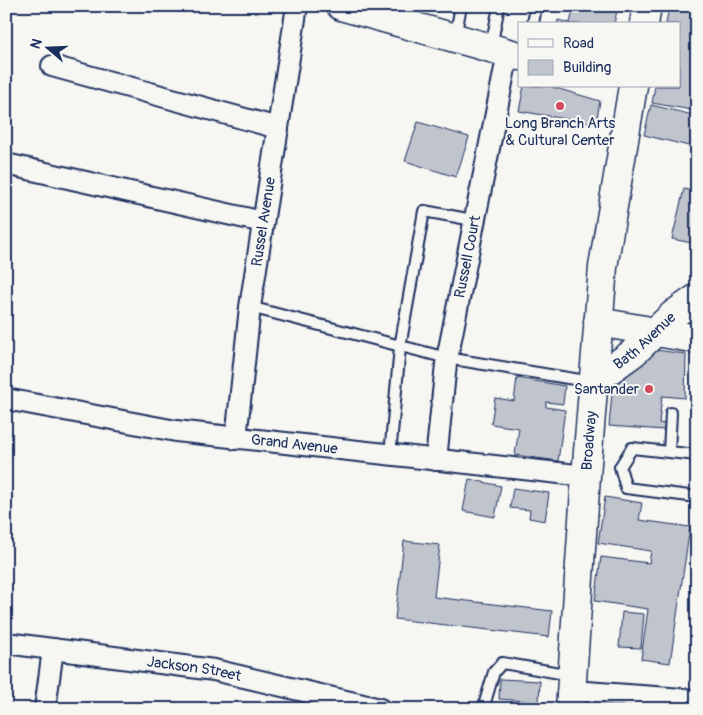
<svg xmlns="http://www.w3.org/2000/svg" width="703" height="715" font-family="Pangolin,sans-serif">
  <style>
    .building { fill: #c0c4cd; stroke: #1b2f5e }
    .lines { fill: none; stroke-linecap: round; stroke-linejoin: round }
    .lane-casing { stroke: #1b2f5e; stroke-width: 14 }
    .street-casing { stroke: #1b2f5e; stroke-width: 24 }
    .secondary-casing { stroke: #1b2f5e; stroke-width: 31 }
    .lane { stroke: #f6f6f2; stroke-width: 10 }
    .street { stroke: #f6f6f2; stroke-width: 20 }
    .secondary { stroke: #f6f6f2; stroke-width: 28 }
    .poi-dot { fill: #d1495b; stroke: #f6f6f2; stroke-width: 2 }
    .labels { text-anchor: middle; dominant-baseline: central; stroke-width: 4; stroke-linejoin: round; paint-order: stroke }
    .poi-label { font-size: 15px; fill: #1b2f5e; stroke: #f6f6f2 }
    .street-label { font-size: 15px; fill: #1b2f5e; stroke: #f6f6f2 }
  </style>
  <rect width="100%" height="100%" fill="#f6f6f2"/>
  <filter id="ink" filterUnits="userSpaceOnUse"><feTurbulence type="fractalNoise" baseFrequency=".02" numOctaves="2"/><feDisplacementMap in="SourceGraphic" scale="10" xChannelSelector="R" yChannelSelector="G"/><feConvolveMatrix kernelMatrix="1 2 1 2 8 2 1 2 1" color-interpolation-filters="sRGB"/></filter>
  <g filter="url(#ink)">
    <path class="building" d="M574,6H618L614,24H557L558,20L570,23Z
      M669,6H697V111L652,103L655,86H679V24H666Z
      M524,86H549L600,101L596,124L519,111Z
      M651,105L697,116V148L644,135Z
      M418,122L469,137L456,177L405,161Z
      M684,189L697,192V244L672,239Z
      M655,350L686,354L685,398L662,396L659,423L665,424L664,430L609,426L613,382Z
      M517,378L565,386L563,404L546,402V407L565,410L558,461L515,455L519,428L491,424L495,398L514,401Z
      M469,479L501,486L495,517L463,511Z
      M513,488L549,493L545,521L529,518L530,510L510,508Z
      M605,497L642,503L639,520L690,527L670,663L641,659L648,609L595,601L601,557L649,563L651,551L598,543Z
      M404,541L440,545L434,597L552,611L549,637L395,619Z
      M622,612L644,614L641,648L619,647Z
      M500,679L540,681L539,702L499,699Z"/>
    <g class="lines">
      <g class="lane-casing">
        <path id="lane" d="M533,24L536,6
          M455,37L461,6
          M491,47L499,6
          M250,307L447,358L592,382
          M669,452L671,413
          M390,455L400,347L424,211L473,220
          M697,455L632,448L620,467L626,488L697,497
          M483,709L494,672L502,663L571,675"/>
      </g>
      <g class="street-casing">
        <g id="street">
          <path d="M52,66L278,128"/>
          <path d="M6,164L263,222"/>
          <path id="s1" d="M6,399L176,431L586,476"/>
          <path id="s2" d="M236,439L250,307L297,6"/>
          <path id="s3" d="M436,460L446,364L508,53"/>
          <path id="s4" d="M6,643L214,670L380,709"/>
          <path d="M572,691L697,700"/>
          <path d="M45,709L53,649"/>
        </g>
      </g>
      <g class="secondary-casing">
        <g id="secondary">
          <path d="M341,6L519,56"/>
          <path d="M644,24L647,6"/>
          <path d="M598,322L697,339"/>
          <path id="s5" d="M593,382L633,353L674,314L697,298"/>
          <path id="s6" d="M570,709L586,476L603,267L633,86"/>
        </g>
      </g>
      <use href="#lane" class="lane"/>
      <use href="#street" class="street"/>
      <use href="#secondary" class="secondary"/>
    </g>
  </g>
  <g class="poi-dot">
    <circle cx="560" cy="106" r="5"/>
    <circle cx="649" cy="389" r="5"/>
  </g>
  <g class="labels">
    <g class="poi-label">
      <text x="560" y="123">Long Branch Arts<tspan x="560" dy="17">&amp; Cultural Center</tspan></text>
      <text x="639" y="389" text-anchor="end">Santander</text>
    </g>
    <g class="street-label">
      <text stroke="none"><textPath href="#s2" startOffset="219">Russel Avenue</textPath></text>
      <text stroke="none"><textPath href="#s3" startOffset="206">Russell Court</textPath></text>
      <text stroke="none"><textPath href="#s5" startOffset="66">Bath Avenue</textPath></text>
      <text stroke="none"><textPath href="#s6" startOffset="269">Broadway</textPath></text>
      <text stroke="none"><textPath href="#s1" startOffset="292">Grand Avenue</textPath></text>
      <text stroke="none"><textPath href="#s4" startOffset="190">Jackson Street</textPath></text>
    </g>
  </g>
  <rect width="703" height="715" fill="none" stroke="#f6f6f2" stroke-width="25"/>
  <rect x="12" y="12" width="678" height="690" fill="none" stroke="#1b2f5e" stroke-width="2" filter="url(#ink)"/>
  <rect x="518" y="22" width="162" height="65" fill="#f6f6f2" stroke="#9ea6b7"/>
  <rect x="528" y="39" width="25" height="8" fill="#f6f6f2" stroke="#9ea6b7"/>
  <text x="563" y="48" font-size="15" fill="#1b2f5e">Road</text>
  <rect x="528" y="60" width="25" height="15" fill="#c0c4cd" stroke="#9ea6b7"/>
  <text x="563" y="72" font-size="15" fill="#1b2f5e">Building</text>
  <g transform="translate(48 48) rotate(289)" stroke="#f6f6f2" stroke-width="4" paint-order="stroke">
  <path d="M0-4L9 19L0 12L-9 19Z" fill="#1b2f5e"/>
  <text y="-8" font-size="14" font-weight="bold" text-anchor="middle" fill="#1b2f5e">N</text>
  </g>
</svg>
